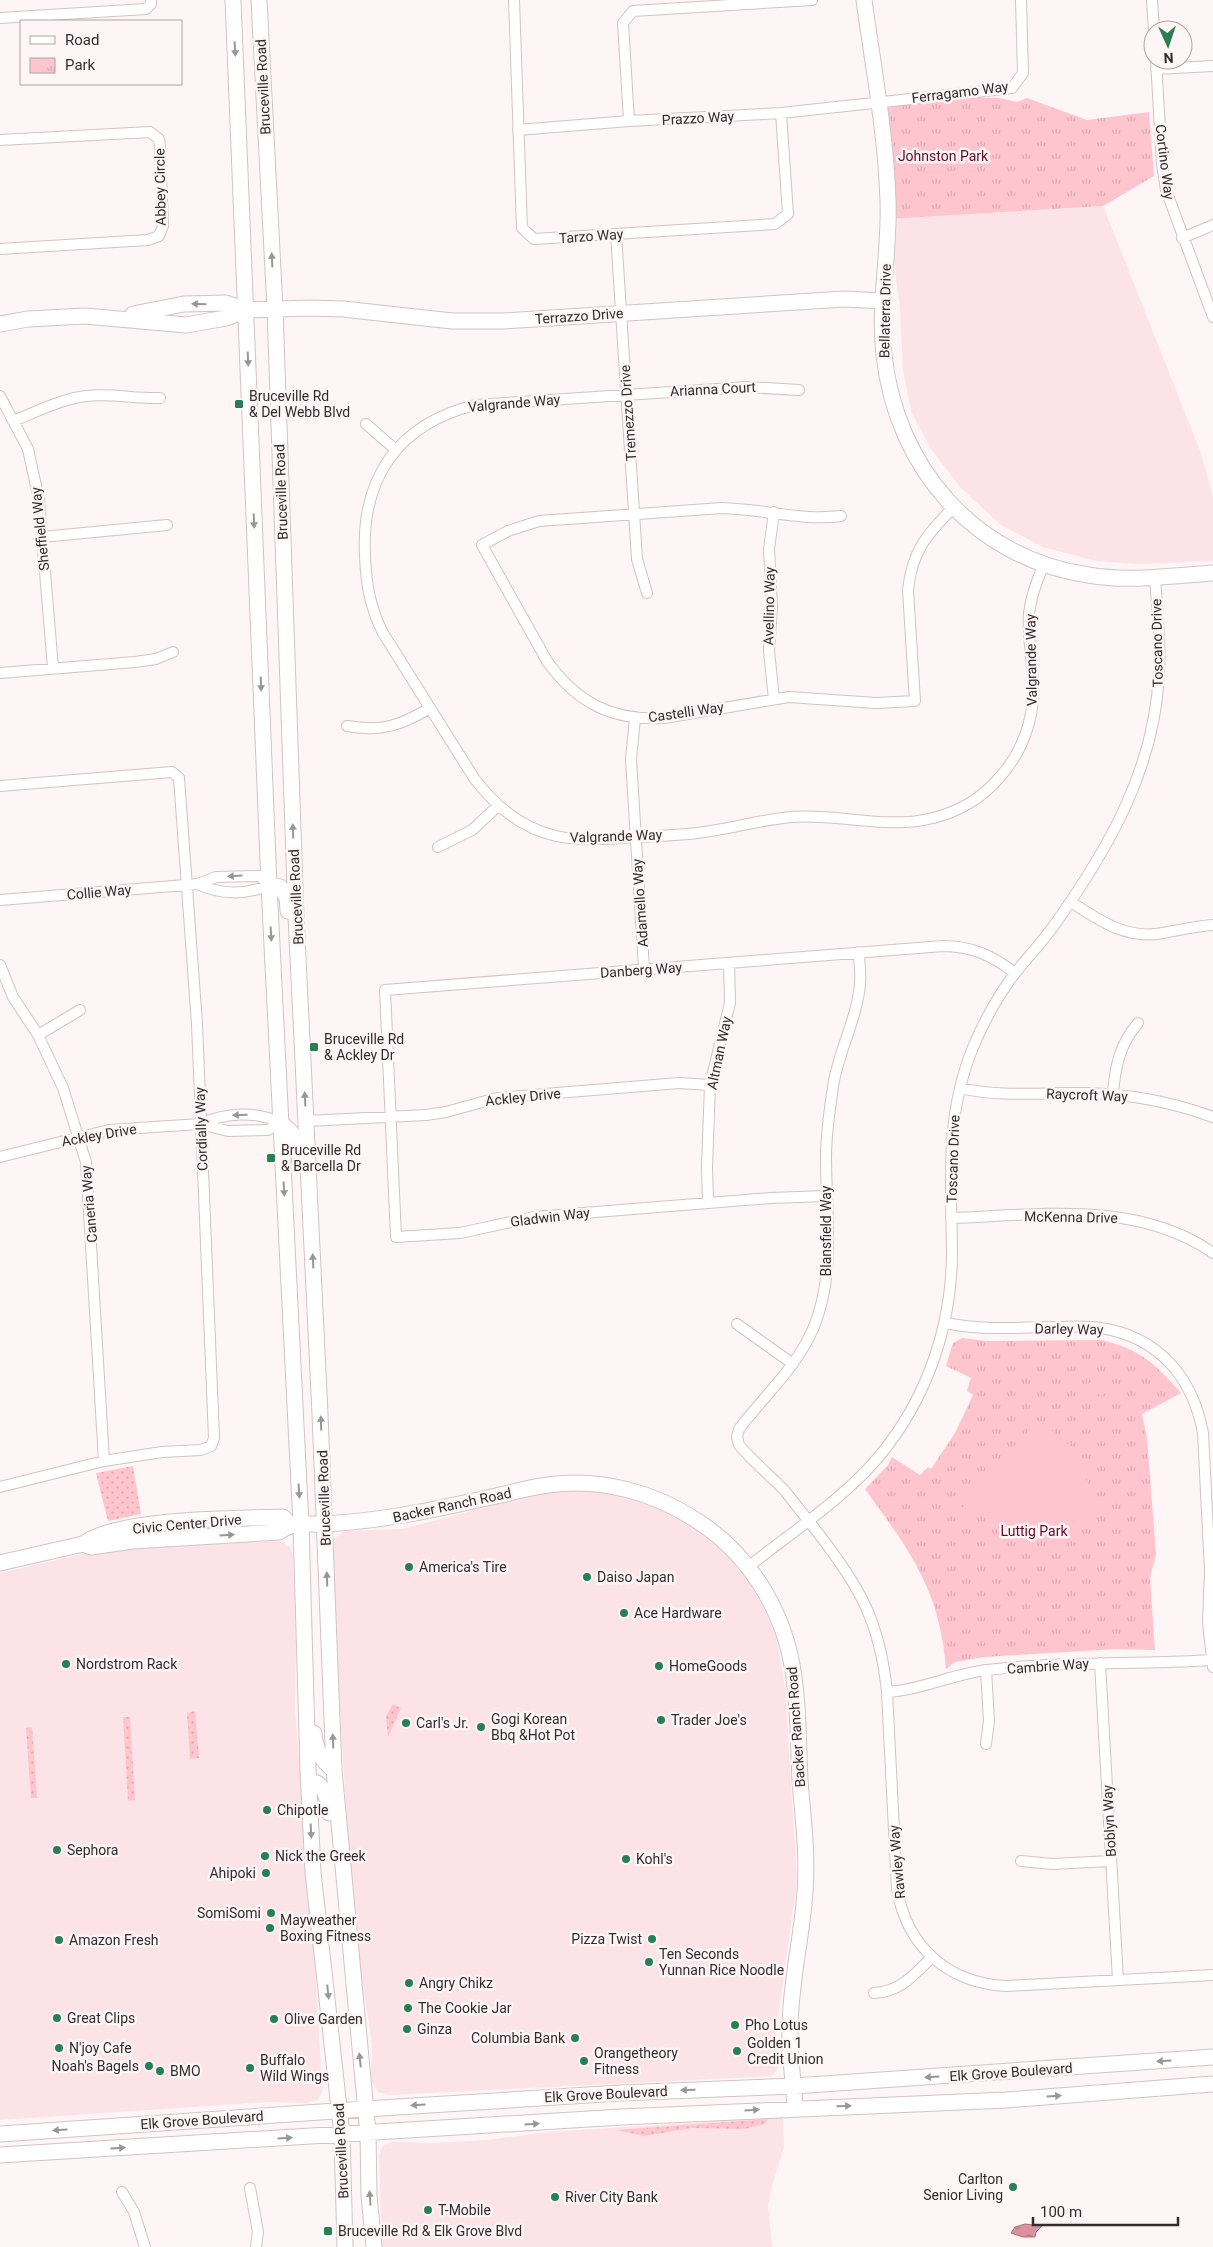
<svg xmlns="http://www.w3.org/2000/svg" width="1213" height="2247" font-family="Roboto,sans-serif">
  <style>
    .built { fill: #fbe3e7 }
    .grass { fill: url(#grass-dots) }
    .park { fill: url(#park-tufts) }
    .pitch { fill: #ffc5cf }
    .water { fill: url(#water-ripples); stroke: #aa727c }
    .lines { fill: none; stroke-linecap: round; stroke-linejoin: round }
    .street-casing { stroke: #d2c3c5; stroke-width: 12 }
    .secondary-casing { stroke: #d2c3c5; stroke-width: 17 }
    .street { stroke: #fff; stroke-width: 10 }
    .secondary { stroke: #fff; stroke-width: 15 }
    .oneway { fill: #989696 }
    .poi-dot { fill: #278054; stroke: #fef5f6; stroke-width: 2 }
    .labels { text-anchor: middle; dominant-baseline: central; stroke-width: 5; stroke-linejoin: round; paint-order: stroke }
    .street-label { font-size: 14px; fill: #322c2d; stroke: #fef5f6 }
    .park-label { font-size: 14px; fill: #65072a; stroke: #fef5f6 }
    .poi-label { font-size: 14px; fill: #322c2d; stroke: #fef5f6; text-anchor: start }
  </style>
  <defs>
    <pattern id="grass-dots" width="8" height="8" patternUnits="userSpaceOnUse" patternTransform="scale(1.25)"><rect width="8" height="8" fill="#ffc5cf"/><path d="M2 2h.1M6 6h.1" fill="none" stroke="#dba9b2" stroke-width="1.8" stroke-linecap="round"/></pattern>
    <pattern id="park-tufts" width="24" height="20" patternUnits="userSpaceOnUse" patternTransform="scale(1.25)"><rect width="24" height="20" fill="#ffc5cf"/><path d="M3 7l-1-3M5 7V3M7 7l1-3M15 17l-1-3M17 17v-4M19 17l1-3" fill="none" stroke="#dba9b2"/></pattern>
    <pattern id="water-ripples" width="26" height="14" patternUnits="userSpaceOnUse" patternTransform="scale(1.25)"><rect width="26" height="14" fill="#dd909e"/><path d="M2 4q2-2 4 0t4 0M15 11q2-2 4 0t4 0" fill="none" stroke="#b47681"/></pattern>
  </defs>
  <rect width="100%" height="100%" fill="#fef5f6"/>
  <path class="built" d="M1103,206L1201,453L1213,497V561L1137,564L1096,561L1043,547L1001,525L961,488L931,449L911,411L903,370L900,308L888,219Z
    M549,1491H583L615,1494L637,1500L661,1509L692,1526L719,1547L742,1570L767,1614L776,1637L785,1687L797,1879L776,2034L778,2068L772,2076L388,2095L378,2092L371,2081L372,2044L353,1921L337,1662L333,1539L345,1531L402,1529Z
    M274,1541L284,1542L290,1547L293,1555L296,1646L295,1710L312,1916L321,2068L324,2084L321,2094L317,2100L307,2103L269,2102L0,2120V1573L95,1551Z
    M783,2117L784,2148L772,2185L768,2205L772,2247H382L379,2155L382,2147L391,2142L435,2143L488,2140L547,2132Z"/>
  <path class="grass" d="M133,1466L141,1514L108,1521L96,1473Z
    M393,1704L401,1708L388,1737L386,1716Z
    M195,1711L199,1758L190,1759L187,1713Z
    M123,1717H130L135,1800L128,1801Z
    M32,1727L37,1798H31L26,1728Z
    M768,2119L764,2124L744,2129L691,2128L644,2136L616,2130Z"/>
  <path class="park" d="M929,96L999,98L1017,102L1027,98L1087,120L1149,112L1154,176L1103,206L888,219L878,103Z
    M962,1338L987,1341L1101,1340C1141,1349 1155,1364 1181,1393L1142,1414L1147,1438L1156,1554L1150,1578L1155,1650L1118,1649L984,1657L955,1662L946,1669C940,1590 910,1551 865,1489L888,1465L892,1457L920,1475L928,1467L931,1469L955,1433L973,1395L967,1391L971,1378L946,1366L953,1343Z"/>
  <path class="pitch" d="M1106,1371L1113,1383L1110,1390L1101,1396L1094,1392L1088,1384Z
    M1033,1426H1047L1073,1448L1098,1508C1090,1513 1082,1518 1074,1521C1037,1536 996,1521 960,1510Z"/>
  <path class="water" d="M1025,2224L1042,2226L1036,2232L1035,2237H1023L1011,2233L1015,2227Z"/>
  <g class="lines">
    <g class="street-casing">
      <path id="street" d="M514,0L522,228L534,239L775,224L788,214L781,113
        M1152,0L1154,30
        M0,18L146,9L151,4V0
        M1156,60L1162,164L1166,190L1213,317
        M1156,69L1213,66
        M629,121L623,23L633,11L812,0
        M518,130L629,121L781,113L1012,88L1023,73L1021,0
        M0,140L150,132L159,139L160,147L163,226L159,236L148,240L0,249
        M616,234L637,559L647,593
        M1182,238L1213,225
        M799,390L747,387L475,405C398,424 361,478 365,556C366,584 370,607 383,633L474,778C495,806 521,828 556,836C578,841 600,839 623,838C647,836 673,836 697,833C729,829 760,820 791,817C837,813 887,830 933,818C958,812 982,798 999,778C1022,753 1035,718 1033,684C1033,661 1027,637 1029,613C1031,596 1037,580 1044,564
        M0,396L28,449L39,500L53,668
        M13,421C36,412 61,399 86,396C111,393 135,399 160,398
        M366,424L396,450
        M774,512L769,549L772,607L769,651L774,699
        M841,516C802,521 762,509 722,508L539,521L508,531L482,545L547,661C577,703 612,721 664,718L789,697L876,703L915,701L908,590C912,551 927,534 954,507
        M42,537L167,525
        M0,673L135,662L156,659L173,652
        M635,718L631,759L644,969
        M347,726C381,732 400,726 430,708
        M0,786L172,772L179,778L197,1024L214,1438L211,1446L201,1450L162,1452L104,1461L0,1487
        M438,847L472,830L498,806
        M0,900L198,884L216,877L260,876L269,885C247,895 220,895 198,884
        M1071,902C1100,921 1127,940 1163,933C1180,930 1196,926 1213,925
        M859,952C859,962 861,973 860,983C858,1015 840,1049 834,1081C830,1106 826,1132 826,1157C826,1214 836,1275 813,1329C796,1368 764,1396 739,1429L737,1437L739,1445C753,1462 770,1475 785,1491C796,1505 807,1519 818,1533C860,1587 880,1622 887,1692L897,1889C907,1947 948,1983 1006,1986L1213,1975
        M0,965L13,997L38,1035L63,1088L86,1162L104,1461
        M38,1035L80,1010
        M960,1088C1004,1098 1041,1092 1086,1093C1130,1094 1172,1102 1213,1117
        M1113,1094C1115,1066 1120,1044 1138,1023
        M306,1121L426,1115L446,1112L497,1098L679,1083L710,1085
        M200,1124C225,1113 256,1110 280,1123
        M0,1157L109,1130L200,1124L228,1131L268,1130L280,1123
        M826,1196L771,1198L534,1217L460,1233L396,1237L385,990L943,946C972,946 993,956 1015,973
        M708,1203L707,1167L710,1085L730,1003L729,963
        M951,1218C1039,1215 1137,1200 1213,1253
        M945,1323C980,1330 1015,1328 1052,1327C1068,1327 1085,1325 1101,1328C1159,1337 1193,1378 1203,1433L1210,1571L1208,1623L1213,1667
        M737,1324L793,1364
        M748,1567C787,1536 831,1507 866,1471C923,1411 952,1332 952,1250C951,1178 945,1114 974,1045C985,1019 999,994 1016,972C1029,956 1043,941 1055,924C1109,848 1155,768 1159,673C1161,641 1157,609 1155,577
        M1100,1663L1118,1980
        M986,1670L989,1721L986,1744
        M887,1692C922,1690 952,1674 987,1670C1062,1661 1136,1665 1211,1660
        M1021,1861L1052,1864L1111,1861
        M874,1993C900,1992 914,1975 932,1957
        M250,2188L258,2232L256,2247
        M122,2192L134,2212L145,2247"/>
    </g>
    <g class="secondary-casing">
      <path id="secondary" d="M233,0L269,885L301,1525L308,1770L313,1872L342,2135L345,2247
        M259,0L275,309L296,916L320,1414L334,1770L368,2133L369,2196L374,2247
        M864,0C873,66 886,134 888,201C890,252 878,304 884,355C896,467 974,558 1088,575C1129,582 1172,576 1213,573
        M133,314L184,304L226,303L247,310
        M0,324L28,319L85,316L186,325L226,318L247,310L311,308L343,309L452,321H503L844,299L884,301
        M269,885L280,887L287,897L288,911
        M280,1123C295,1132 298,1142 299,1158
        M83,1544L91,1547L132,1541L279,1532C293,1521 307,1525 324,1524C384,1521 438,1509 496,1496C514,1492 531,1487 548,1485C601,1477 656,1493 699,1522C748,1554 782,1608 792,1665C799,1703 798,1743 800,1781C803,1818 808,1856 805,1892C802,1938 790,1983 790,2029C789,2056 794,2082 795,2108
        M0,1563L83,1544C119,1517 237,1519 283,1517L289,1524
        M314,1733C315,1749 321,1761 334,1770
        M309,1786L317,1783C327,1791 328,1801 329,1813
        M0,2134L365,2109L620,2093L794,2086L1213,2057
        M0,2155L621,2117L1006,2100L1213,2084"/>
    </g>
    <use href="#street" class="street"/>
    <use href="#secondary" class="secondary"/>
  </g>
  <defs><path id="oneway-solid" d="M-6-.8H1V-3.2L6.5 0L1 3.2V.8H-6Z" transform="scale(1.25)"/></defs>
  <g class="oneway">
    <use href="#oneway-solid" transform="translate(235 49) rotate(87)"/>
    <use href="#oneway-solid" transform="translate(272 260) rotate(-93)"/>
    <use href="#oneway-solid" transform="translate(199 304) rotate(-178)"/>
    <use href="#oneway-solid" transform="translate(248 359) rotate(88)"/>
    <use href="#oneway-solid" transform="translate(254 521) rotate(88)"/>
    <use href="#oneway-solid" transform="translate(261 684) rotate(88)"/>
    <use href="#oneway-solid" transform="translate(293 831) rotate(-92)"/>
    <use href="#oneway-solid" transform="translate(235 876) rotate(177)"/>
    <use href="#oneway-solid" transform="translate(271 934) rotate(87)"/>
    <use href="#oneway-solid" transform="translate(305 1099) rotate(-93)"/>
    <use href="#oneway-solid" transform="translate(240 1115) rotate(178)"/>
    <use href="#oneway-solid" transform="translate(284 1189) rotate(87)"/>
    <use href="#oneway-solid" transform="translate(313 1261) rotate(-93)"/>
    <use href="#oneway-solid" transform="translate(321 1423) rotate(-92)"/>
    <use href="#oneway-solid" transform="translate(299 1491) rotate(87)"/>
    <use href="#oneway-solid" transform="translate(227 1535) rotate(-3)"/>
    <use href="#oneway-solid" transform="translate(327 1579) rotate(-92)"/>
    <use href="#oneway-solid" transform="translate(333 1741) rotate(-92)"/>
    <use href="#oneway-solid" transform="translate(311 1831) rotate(87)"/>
    <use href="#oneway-solid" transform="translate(328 1992) rotate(84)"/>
    <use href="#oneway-solid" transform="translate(360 2060) rotate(-96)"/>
    <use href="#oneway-solid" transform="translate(1164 2061) rotate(176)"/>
    <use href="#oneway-solid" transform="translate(932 2077) rotate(176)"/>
    <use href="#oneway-solid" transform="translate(688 2090) rotate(178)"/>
    <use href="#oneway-solid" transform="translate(1054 2096) rotate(-4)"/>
    <use href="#oneway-solid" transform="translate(418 2105) rotate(176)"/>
    <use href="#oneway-solid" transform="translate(844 2106) rotate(-2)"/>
    <use href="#oneway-solid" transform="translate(752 2110) rotate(-3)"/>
    <use href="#oneway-solid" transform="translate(532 2124) rotate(-3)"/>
    <use href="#oneway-solid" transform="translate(60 2130) rotate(176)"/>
    <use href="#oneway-solid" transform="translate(285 2138) rotate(-3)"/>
    <use href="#oneway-solid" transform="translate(118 2148) rotate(-3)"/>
    <use href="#oneway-solid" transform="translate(370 2198) rotate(-94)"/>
  </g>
  <g class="poi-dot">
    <rect x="234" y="399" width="10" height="10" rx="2.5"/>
    <rect x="309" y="1042" width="10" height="10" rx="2.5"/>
    <rect x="266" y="1153" width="10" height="10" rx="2.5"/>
    <circle cx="409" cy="1567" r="5"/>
    <circle cx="587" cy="1577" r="5"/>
    <circle cx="624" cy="1613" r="5"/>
    <circle cx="66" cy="1664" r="5"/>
    <circle cx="659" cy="1666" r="5"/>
    <circle cx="661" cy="1720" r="5"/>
    <circle cx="406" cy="1723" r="5"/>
    <circle cx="481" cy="1727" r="5"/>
    <circle cx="267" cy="1810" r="5"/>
    <circle cx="57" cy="1850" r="5"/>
    <circle cx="265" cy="1856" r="5"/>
    <circle cx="626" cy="1859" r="5"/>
    <circle cx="266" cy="1873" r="5"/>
    <circle cx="271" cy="1913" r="5"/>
    <circle cx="270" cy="1928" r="5"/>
    <circle cx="652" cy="1939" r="5"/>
    <circle cx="59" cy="1940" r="5"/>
    <circle cx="649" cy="1962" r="5"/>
    <circle cx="409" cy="1983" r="5"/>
    <circle cx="408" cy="2008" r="5"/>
    <circle cx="57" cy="2018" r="5"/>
    <circle cx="274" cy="2019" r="5"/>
    <circle cx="735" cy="2025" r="5"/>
    <circle cx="407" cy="2029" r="5"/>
    <circle cx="575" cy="2038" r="5"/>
    <circle cx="59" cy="2048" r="5"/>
    <circle cx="737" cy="2051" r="5"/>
    <circle cx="584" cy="2061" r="5"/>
    <circle cx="149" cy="2066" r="5"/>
    <circle cx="250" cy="2068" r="5"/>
    <circle cx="160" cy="2071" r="5"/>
    <circle cx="1013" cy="2187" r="5"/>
    <circle cx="555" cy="2197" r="5"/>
    <circle cx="428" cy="2210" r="5"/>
    <rect x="323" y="2226" width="10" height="10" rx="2.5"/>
  </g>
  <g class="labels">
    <g class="street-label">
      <text transform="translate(263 87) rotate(-93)">Bruceville Road</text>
      <text transform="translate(960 92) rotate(-7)">Ferragamo Way</text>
      <text transform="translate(698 118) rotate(-3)">Prazzo Way</text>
      <text transform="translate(1165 162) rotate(83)">Cortino Way</text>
      <text transform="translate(160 187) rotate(-91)">Abbey Circle</text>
      <text transform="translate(591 236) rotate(-4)">Tarzo Way</text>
      <text transform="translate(885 311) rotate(-89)">Bellaterra Drive</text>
      <text transform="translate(579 316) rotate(-4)">Terrazzo Drive</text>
      <text transform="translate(713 389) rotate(-3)">Arianna Court</text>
      <text transform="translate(514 403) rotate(-5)">Valgrande Way</text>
      <text transform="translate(628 413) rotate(-94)">Tremezzo Drive</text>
      <text transform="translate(281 492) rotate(-92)">Bruceville Road</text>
      <text transform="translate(40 529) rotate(-96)">Sheffield Way</text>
      <text transform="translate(769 606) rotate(-89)">Avellino Way</text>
      <text transform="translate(1157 643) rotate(-91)">Toscano Drive</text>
      <text transform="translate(1031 660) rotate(-91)">Valgrande Way</text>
      <text transform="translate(686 712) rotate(-8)">Castelli Way</text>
      <text transform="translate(616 836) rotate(-2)">Valgrande Way</text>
      <text transform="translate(99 892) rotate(-5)">Collie Way</text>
      <text transform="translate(296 897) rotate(-93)">Bruceville Road</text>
      <text transform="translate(640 903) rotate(-94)">Adamello Way</text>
      <text transform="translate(641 970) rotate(-4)">Danberg Way</text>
      <text transform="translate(719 1053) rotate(-78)">Altman Way</text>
      <text transform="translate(1087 1095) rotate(2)">Raycroft Way</text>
      <text transform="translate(523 1097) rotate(-6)">Ackley Drive</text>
      <text transform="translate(201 1129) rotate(-92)">Cordially Way</text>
      <text transform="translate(99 1135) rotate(-10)">Ackley Drive</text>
      <text transform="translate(953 1159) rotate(-88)">Toscano Drive</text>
      <text transform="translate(89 1204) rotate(-95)">Caneria Way</text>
      <text transform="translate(550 1217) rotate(-7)">Gladwin Way</text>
      <text transform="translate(1071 1217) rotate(1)">McKenna Drive</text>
      <text transform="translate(826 1231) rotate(-90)">Blansfield Way</text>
      <text transform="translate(1069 1329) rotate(1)">Darley Way</text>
      <text transform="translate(324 1498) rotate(-92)">Bruceville Road</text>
      <text transform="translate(452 1505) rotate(-12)">Backer Ranch Road</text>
      <text transform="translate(187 1524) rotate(-5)">Civic Center Drive</text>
      <text transform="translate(1048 1666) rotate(-4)">Cambrie Way</text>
      <text transform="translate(796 1727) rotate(-94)">Backer Ranch Road</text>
      <text transform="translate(1109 1821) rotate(-93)">Boblyn Way</text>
      <text transform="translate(897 1862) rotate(-95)">Rawley Way</text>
      <text transform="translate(1011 2072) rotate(-4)">Elk Grove Boulevard</text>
      <text transform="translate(606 2094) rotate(-3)">Elk Grove Boulevard</text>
      <text transform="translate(202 2120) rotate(-4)">Elk Grove Boulevard</text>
      <text transform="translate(341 2151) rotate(-93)">Bruceville Road</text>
    </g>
    <g class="park-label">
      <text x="943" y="156">Johnston Park</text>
      <text x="1034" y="1531">Luttig Park</text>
    </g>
    <g class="poi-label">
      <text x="249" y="396">Bruceville Rd<tspan x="249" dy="16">&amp; Del Webb Blvd</tspan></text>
      <text x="324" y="1039">Bruceville Rd<tspan x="324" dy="16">&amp; Ackley Dr</tspan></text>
      <text x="281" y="1150">Bruceville Rd<tspan x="281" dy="16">&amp; Barcella Dr</tspan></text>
      <text x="419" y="1567">America's Tire</text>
      <text x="597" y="1577">Daiso Japan</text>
      <text x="634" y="1613">Ace Hardware</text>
      <text x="76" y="1664">Nordstrom Rack</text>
      <text x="669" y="1666">HomeGoods</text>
      <text x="491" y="1719">Gogi Korean<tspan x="491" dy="16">Bbq &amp;Hot Pot</tspan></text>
      <text x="671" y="1720">Trader Joe's</text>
      <text x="416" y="1723">Carl's Jr.</text>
      <text x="277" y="1810">Chipotle</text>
      <text x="67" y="1850">Sephora</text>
      <text x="275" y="1856">Nick the Greek</text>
      <text x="636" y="1859">Kohl's</text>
      <text x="256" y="1873" text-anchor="end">Ahipoki</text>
      <text x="261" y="1913" text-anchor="end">SomiSomi</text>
      <text x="280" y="1920">Mayweather<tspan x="280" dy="16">Boxing Fitness</tspan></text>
      <text x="642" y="1939" text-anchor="end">Pizza Twist</text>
      <text x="69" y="1940">Amazon Fresh</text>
      <text x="659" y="1954">Ten Seconds<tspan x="659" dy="16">Yunnan Rice Noodle</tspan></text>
      <text x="419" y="1983">Angry Chikz</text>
      <text x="418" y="2008">The Cookie Jar</text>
      <text x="67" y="2018">Great Clips</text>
      <text x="284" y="2019">Olive Garden</text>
      <text x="745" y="2025">Pho Lotus</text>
      <text x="417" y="2029">Ginza</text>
      <text x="565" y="2038" text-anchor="end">Columbia Bank</text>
      <text x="747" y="2043">Golden 1<tspan x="747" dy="16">Credit Union</tspan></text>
      <text x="69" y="2048">N'joy Cafe</text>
      <text x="594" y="2053">Orangetheory<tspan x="594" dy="16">Fitness</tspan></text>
      <text x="260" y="2060">Buffalo<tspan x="260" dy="16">Wild Wings</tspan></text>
      <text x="139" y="2066" text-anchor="end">Noah's Bagels</text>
      <text x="170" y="2071">BMO</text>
      <text x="1003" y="2179" text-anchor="end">Carlton<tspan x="1003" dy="16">Senior Living</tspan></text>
      <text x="565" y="2197">River City Bank</text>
      <text x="438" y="2210">T-Mobile</text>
      <text x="338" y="2231">Bruceville Rd &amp; Elk Grove Blvd</text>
    </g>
  </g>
  <rect x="20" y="20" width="162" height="65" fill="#fef5f6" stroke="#aca5a6"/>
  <rect x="30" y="36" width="25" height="8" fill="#ffffff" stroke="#aca5a6"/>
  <text x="65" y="45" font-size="15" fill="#322c2d">Road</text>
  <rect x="30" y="58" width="25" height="15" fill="url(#park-tufts)" stroke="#aca5a6"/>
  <text x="65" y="70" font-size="15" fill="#322c2d">Park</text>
  <g transform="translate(1168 45) rotate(177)"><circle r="24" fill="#fef5f6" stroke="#aca5a6"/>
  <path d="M0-4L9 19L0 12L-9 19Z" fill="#278054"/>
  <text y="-8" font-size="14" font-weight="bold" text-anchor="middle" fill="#322c2d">N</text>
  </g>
  <path d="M1033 2217v8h145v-8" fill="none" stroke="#322c2d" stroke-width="2.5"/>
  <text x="1040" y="2217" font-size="15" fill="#322c2d" stroke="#fef5f6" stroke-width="4" paint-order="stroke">100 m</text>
</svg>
